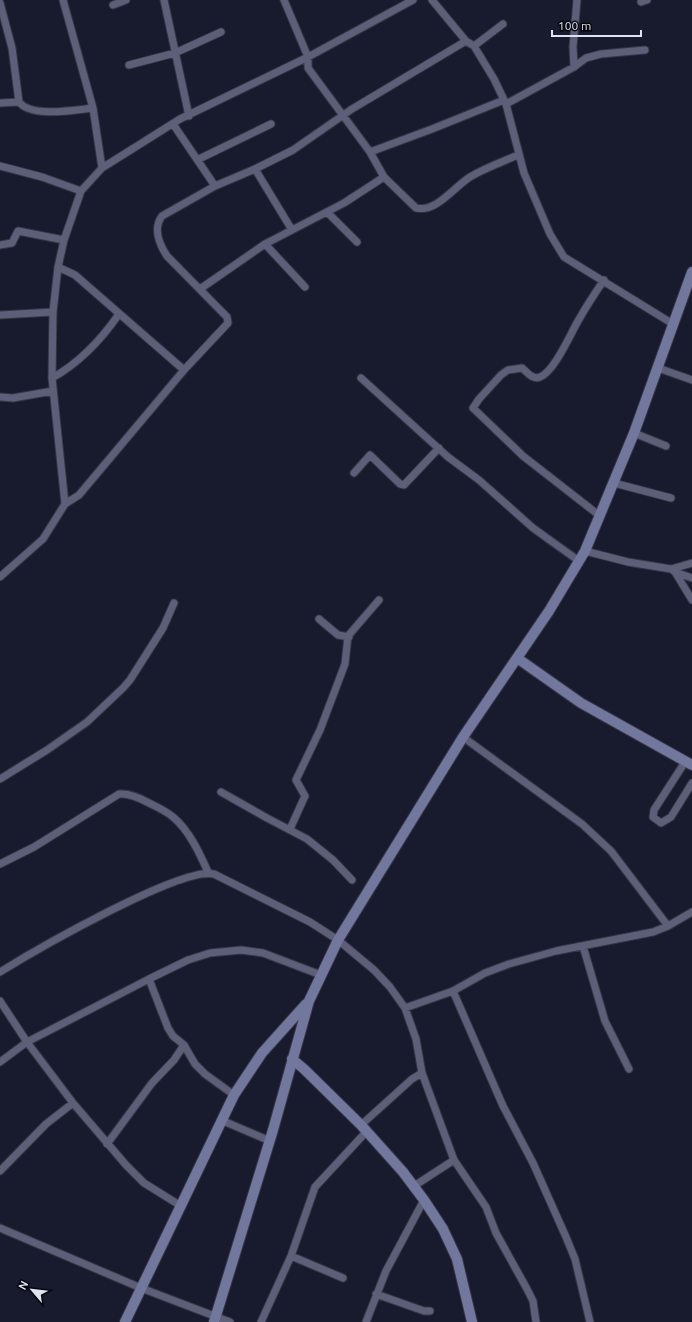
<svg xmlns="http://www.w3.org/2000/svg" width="692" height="1322" font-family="Ubuntu,sans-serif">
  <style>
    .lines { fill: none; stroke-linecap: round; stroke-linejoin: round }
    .street-casing { stroke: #353645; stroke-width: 9 }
    .secondary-casing { stroke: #353645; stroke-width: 12 }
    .street { stroke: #5c5f77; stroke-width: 7 }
    .secondary { stroke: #72779d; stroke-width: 10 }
  </style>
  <rect width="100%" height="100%" fill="#181a2e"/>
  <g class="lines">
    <g class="street-casing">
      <path id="street" d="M63,0L93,108L102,168
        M164,0L189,116
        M432,0L466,41L474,46L494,79L506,104L524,173L550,234L564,257L673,324
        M641,2L647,0
        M0,3L12,48L19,102
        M113,5L126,0
        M474,46L503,24
        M129,65L175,53L221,32
        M574,67L573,47L577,0
        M0,103L19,102C31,118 75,110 93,108
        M506,104L574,67L586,58L601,54L645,50
        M173,124L215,186
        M370,152L432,129L504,100
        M199,159L271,124
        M0,166L42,177L81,191
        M255,169L292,230
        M384,177L416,208C436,213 454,187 470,177C485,168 502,162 518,155
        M327,212L357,242
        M265,244L305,287
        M0,245L12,243L18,231L64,240
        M58,267L75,275L184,370
        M200,289L265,244L344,203L384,177L370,152L308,68V57L284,0
        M0,315L53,312
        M658,368L692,380
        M52,378C81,362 101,340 119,314
        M361,378L448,457L479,480L533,528L579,561
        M0,397L13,398L53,391
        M634,433L666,446
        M354,473L370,455L400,484L404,485L439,448
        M614,483L671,498
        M65,504L79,495L184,370L228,323L227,317L167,256C159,244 153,228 162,216L215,186L255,169L293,150L352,109L466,41
        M600,516L523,456L473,408L479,399L501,375L508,370L522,368C527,372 532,380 540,377C554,372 570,335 578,321C586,307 595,293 604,280
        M585,551L628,562L671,569L692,563
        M671,569L675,572L692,600
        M675,572L692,578
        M0,577L43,539L65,504L52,378L53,312L58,267L64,240L81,191L102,168L180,119L308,57L413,0
        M319,619L338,635L349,637
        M463,737L582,824L611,851L668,926
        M685,762L654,810L653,817L661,823L671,817L692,783
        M0,779L47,750L87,722L123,688L130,680L163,628L174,603
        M221,792L267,818L307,839L333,860L352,880
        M290,829L305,796L296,780L320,730L345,664L348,636L379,600
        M0,864L34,847L119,794C130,793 140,798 149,803C157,807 166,811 173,817C189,830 200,854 208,872
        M583,946L605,1021L629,1069
        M0,972C34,951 181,866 214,874L310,922L338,940L374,970L390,987L405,1008L416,1039L422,1073L454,1160L486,1207L496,1233L527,1289L533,1301L536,1322
        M149,979L168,1028L173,1036L184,1045L195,1064L205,1074L234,1095
        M453,991L503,1106L533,1163L566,1237L575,1259L590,1322
        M0,1001L27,1042L73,1103L126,1165L144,1183L181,1206
        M405,1008L453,991L485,973L509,964L556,951L653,932L668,926L692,912
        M0,1062L27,1042L149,979L188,960L210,953L241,950L263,953L321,975
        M221,1120L270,1141
        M361,1125L412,1079L422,1073
        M107,1144L152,1083L174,1060L184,1045
        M0,1171L46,1124L73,1103
        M414,1186L454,1160
        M0,1228L141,1288L230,1322
        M291,1256L343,1278
        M376,1294L424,1311H430
        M261,1322L291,1256L315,1187L367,1131
        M366,1322L386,1271L424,1200"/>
    </g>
    <g class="secondary-casing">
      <path id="secondary" d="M517,658L581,703L692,765
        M292,1059L304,1069L361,1125L403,1172L424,1200L443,1229L457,1259L472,1322
        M125,1322L234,1095L262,1053L306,1004
        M214,1322L273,1130L309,1001L338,940L463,737L549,611L585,551L634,433L692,272"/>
    </g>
    <use href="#street" class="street"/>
    <use href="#secondary" class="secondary"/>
  </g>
  <g transform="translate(32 1290) rotate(298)" stroke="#05060e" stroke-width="3" paint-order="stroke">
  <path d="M0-3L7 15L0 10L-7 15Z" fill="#dfe2f0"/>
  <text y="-6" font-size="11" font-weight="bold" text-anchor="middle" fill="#dfe2f0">N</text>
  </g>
  <path d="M552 30v6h89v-6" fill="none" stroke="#dfe2f0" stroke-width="2"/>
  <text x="558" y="30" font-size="12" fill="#dfe2f0" stroke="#05060e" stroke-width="3" paint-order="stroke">100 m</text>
</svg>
